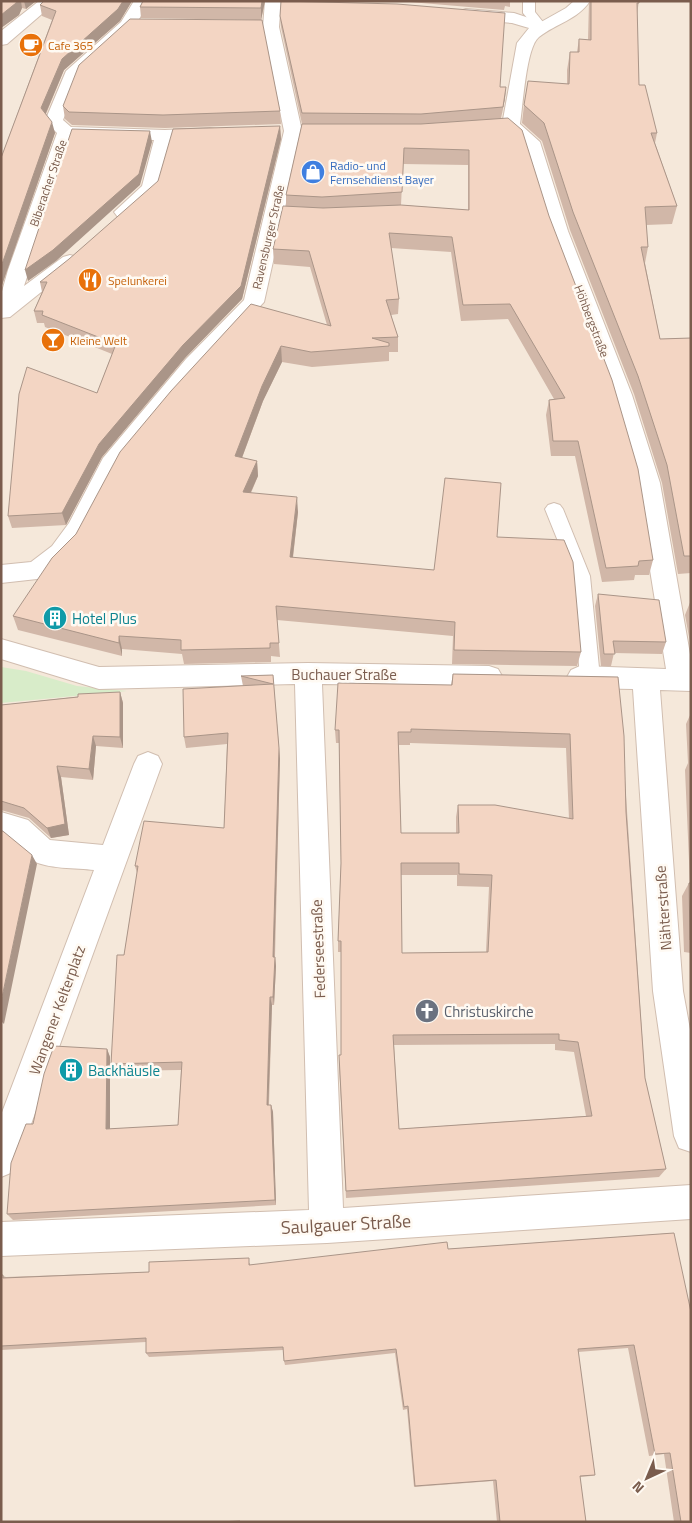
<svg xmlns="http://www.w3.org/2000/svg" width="692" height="1523" font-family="'Titillium Web',sans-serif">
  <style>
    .residential { fill: #f5e8da }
    .green { fill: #d8ecc9 }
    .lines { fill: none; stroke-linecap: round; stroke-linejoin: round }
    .lane-casing { stroke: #d1beb0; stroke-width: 2 }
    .street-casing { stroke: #d1beb0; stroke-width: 2 }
    .lane { fill: #fff; fill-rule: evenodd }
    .street { fill: #fff; fill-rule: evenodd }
    .wall { fill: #d1b7a8; fill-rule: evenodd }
    .shaded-wall { fill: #aa9588 }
    .building { fill: #f3d5c3; stroke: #aa9588; fill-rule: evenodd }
    .labels { text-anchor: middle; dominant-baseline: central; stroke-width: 5; stroke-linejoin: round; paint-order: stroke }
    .far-food-label { font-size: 12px; fill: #c56008; stroke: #fffaf3; text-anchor: start }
    .far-shop-label { font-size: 12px; fill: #366cbe; stroke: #fffaf3; text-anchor: start }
    .far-street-label { font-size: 12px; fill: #7a5c4d; stroke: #fffaf3 }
    .culture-label { font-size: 15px; fill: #0d838f; stroke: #fffaf3; text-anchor: start }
    .street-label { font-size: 15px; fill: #7a5c4d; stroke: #fffaf3 }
    .worship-label { font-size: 15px; fill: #5b616d; stroke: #fffaf3; text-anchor: start }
    .near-street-label { font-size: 18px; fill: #7a5c4d; stroke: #fffaf3 }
  </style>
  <rect width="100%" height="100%" fill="#fdf6ec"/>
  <path class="residential" d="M1,1H691V1522H1Z"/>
  <path class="green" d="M1,667L26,671L77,686L127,691L1,703Z"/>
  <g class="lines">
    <g class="lane-casing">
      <path id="lane" d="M523,1H535V12L547,27L545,30H537L523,13Z
        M554,503L560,505L563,509L590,576L600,678L597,683L590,686L583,683L580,678L572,576L545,509L548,505Z"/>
    </g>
    <g class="street-casing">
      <path id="street" d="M39,1H57L7,44L1,45V31Z
        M134,1H150L133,29L80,77L63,120L71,127L165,130L210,128L216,129L219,133L216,137L173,140L158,192L131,216H117L114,212L142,186L154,140L73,138L24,286L63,257L70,255L77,257L80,261L10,317L1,318V295L8,270L57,133L45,121L66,71L121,22Z
        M265,1H281L279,27L302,131L264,302L202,369L121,468L91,528L70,558L46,578L1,583V565L31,562L52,546L69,523L103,458L186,359L244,300L284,131L263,27Z
        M574,1H590C577,20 557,23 539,37C526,47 523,106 520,124L540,142L568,231L632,395L660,483L691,660V691L660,690L683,991L691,1035V1152L679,1148L674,1136L653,991L633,689L580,688L571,684L567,677L571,670L580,666L666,669L636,483L610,395L548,231L522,144L502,125L517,43L529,28L512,23L466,19L460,17L458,14L460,11L466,9L514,13L541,22L566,8Z
        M1,639L99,667L308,663L489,666L498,669L502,676L498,683L489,686L322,684L343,1208L691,1185V1219L327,1243L1,1256V1222L309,1210L295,684L99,689L1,659Z
        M148,752L158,756L162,764L18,1160L13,1172L1,1177V1115L94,870C78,868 45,869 32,860C21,852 15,840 1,836V812L28,820L50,840L103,845L134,764L138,756Z"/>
    </g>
    <use href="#lane" class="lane"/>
    <use href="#street" class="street"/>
  </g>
  <path class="wall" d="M1,1H36L26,9L22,8L19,15L1,28Z
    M44,1H132L120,21L64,70L46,114L55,133L1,288V158L52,20L42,16L40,5Z
    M143,1H265L261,20L141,18L140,7Z
    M398,1H510V7L505,6L504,10Z
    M589,1H639L637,14L639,85L657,133L655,143L677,206L672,224L646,225L648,247L645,263L660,339L691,338V573L678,574L662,483L634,394L570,230L542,141L522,123L524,105L567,84V70L570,52H577L579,39L588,40Z
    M280,16L500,87L505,98L501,118L653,560L649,575H635L634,580L602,582L575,456H551L546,415L549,400L554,399L508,319L461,321L451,252L391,248L399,299L398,314L391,315L398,337V352H389V361L312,367L282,362L263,401L242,458L257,461L258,476L251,493L298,512L293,558L434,570L497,537L581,652L577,666L452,664L453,636L277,620L280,657L271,656V662L184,664L182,654L122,649V656L18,630L13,616L76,534L171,391L327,325L310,267L274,264L273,249L286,206V195L302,124L281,27ZM403,164L468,165V210L401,205Z
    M63,106L280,111L281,124L165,128L72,125L65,119Z
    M280,126L281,139L242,299L185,358L102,457L66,525L12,528L8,516L97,393L112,354L45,327L44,323H37L34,311L42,292L40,282Z
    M598,594L666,642L662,654L614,653L611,666H601L595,606Z
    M691,600V648L685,615Z
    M453,674L618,677L645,1078L666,1169L659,1177L346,1198L339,1064L341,1055V952H338V941L341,863L339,743H336L335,730L451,685ZM410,743L566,748L569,819L458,805L456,817V833H401L399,745H410ZM401,875H457V886L489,887L486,952L402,953ZM555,1044V1050L574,1052L586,1116L399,1129L394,1045Z
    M273,675L280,759L275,957L276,966L274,1005H272L269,1105H271L273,1112L276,1205L13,1220L7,1214L33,1124L107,1049L110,1057V1129L178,1125L181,1070L115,1071L111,1064L124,955L137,873L135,866L224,828L227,744L186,748L184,737L243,686L241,676Z
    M120,692L123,703V748L96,746L93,780L61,777L69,835L51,838L29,818L1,810V705Z
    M691,713V953L684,952L682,896L689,883H690L685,770L688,763L686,724Z
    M674,1233L691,1522H674L664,1454L649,1456L628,1348L578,1352L595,1475L591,1476L580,1477L586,1522H497L493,1481L414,1487L407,1409L403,1410L395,1353L285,1365L284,1361L283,1350L149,1357L146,1353V1342L1,1350V1275L6,1277L149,1272L250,1263V1265L448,1249Z"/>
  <path class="shaded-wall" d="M17,1H21L22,8L19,15L1,28V15Z
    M24,1H36L26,9Z
    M123,1H132L120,21L64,70L43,120L41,108L62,59Z
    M262,1H265L261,20V8Z
    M506,87L505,98L501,118L503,107Z
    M52,122L55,133L1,288V267Z
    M280,126L281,139L242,299L185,358L102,457L66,525L62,513L99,444Z
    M150,131L152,142L140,185L56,261L28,281L25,270Z
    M281,346L282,362L263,401L237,471L235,456L262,386Z
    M257,461L258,476L244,507L243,492Z
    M297,497L298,512L291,572L290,557Z
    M119,636L122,649V656L119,643Z
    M120,692L123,703V748L120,737Z
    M93,736L96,746L93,780L89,769Z
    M279,748L280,759L274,966L273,957Z
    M57,766L61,777L69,835L51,838L47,828Z
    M32,855L37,864L4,1024L1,1021V1002Z
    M275,957L276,966L274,1005L273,997Z
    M270,997L272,1005L268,1112L267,1105Z
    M107,1049L110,1057V1136L106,1129Z
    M271,1105L273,1112L276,1205L275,1200Z"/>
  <path class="building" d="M1,1H17L16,3L1,15Z
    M44,1H123L118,9L62,59L41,108L52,122L1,267V158L56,11L40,5Z
    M143,1H262L261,8L140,7Z
    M281,1L397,4L505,13L500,87H506L503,107L421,114L302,113L280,16Z
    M591,1H639V3H637L639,85H645L657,133H651L677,206L645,207L648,247H641L660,339L691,338V556H684L667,465L638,376L573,212L544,123L524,105L528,81L569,84L570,52H579V39L591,40Z
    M130,19L262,20L280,111L163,115L69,112L63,106L79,65Z
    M508,118L522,130L549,216L612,380L638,469L653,560L639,561L638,566L606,568L578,441H553L549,400L565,398L510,304L463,305L452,237L389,233L399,299L386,300L398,337L372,338L389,343V346L311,352L281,346L262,386L235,456L257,461L243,492L297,497L290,557L434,570L445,478L501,483L497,537L564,540L573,562L581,652L454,650L455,622L276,606L279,643H270V648L181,650V640L119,636V643L13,616L52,558L76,534L120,452L171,391L251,304L331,326L309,251L273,249L283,206L323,208L401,205L469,210V150L404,148L402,192L322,197L286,195L302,124H421Z
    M280,126L241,286L183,345L99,444L62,513L8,516L19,394L27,367L97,393L116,344L42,315L43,311H34L47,282H40L69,259L158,181L173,129Z
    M72,129L150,131L139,174L53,250L25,270Z
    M598,594L659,600L666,642L613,641L615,654H604Z
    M453,674L618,677L624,736L626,812L645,1078L666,1169L346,1191L339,1055H341V941H338L341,863L339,730H335L338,683L452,685ZM411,729L570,734L573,819L495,805H458L459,833H401L398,732H411ZM401,863H459V874L492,875L488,952L402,953ZM559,1034V1040L578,1042L592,1116L399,1129L393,1035Z
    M273,675L279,748L273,957H275L273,997H270L267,1105H271L275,1200L7,1214L11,1163L26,1124H33L44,1074L54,1046L107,1049L106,1129L178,1125L182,1062L111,1064L117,955H124L138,866H135L144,821L224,828L228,733L184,737L183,689L273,684L241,676Z
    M120,692V737L93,736L89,769L57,766L65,824L47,828L24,808L1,801V705L78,697V694Z
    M1,830L4,832L32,855L1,1002Z
    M689,883H691V940H690Z
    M674,1233L691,1312V1522H681L670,1453L655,1454L634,1345L578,1349L595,1475L580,1476L586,1522H500L496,1480L415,1486L408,1406L404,1407L396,1349L284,1361L283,1347L146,1353V1338L1,1346V1275H3V1278L149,1272V1262L249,1258V1265L447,1242L448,1249Z
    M240,1521V1522H218Z"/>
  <defs>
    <g id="cafe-disc" transform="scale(1.25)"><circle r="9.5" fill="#e8710a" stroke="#fffaf3"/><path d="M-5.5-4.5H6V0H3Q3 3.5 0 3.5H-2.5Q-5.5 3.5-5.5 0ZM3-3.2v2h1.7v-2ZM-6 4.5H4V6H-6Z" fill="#fff"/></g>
    <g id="shop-disc" transform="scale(1.25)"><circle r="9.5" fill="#3f7fe0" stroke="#fffaf3"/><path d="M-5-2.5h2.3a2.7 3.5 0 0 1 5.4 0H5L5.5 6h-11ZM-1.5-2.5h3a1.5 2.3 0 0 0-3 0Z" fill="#fff"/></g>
    <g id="restaurant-disc" transform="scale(1.25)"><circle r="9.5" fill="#e8710a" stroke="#fffaf3"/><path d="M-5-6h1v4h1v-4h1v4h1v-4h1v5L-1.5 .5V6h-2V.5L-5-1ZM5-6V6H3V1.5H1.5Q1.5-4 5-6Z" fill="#fff"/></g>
    <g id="bar-disc" transform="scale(1.25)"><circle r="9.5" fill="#e8710a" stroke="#fffaf3"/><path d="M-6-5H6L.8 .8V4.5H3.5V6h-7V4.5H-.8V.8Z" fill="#fff"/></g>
    <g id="building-disc" transform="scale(1.25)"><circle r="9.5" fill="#0f9aa8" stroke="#fffaf3"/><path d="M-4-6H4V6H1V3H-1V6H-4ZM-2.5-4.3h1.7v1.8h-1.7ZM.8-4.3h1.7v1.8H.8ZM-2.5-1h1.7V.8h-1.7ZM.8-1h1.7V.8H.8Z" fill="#fff"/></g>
    <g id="church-disc" transform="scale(1.25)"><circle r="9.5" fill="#6b7280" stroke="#fffaf3"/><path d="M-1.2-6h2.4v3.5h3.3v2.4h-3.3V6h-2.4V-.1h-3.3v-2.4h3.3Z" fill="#fff"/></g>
  </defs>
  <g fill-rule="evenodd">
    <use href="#cafe-disc" x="31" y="45"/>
    <use href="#shop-disc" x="313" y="172"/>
    <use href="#restaurant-disc" x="90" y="280"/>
    <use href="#bar-disc" x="53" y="340"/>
    <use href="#building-disc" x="55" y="618"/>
    <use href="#church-disc" x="427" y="1011"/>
    <use href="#building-disc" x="71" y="1070"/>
  </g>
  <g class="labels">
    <g class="far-food-label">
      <text x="48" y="45">Cafe 365</text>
      <text x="108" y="280">Spelunkerei</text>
      <text x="70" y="340">Kleine Welt</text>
    </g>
    <g class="far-shop-label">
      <text x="330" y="165">Radio- und<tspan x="330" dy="14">Fernsehdienst Bayer</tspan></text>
    </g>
    <g class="far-street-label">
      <text transform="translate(48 183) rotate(-71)">Biberacher Straße</text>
      <text transform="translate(268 237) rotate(-77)">Ravensburger Straße</text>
      <text transform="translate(592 321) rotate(69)">Höhbergstraße</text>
    </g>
    <g class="culture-label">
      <text x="72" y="618">Hotel Plus</text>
      <text x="88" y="1070">Backhäusle</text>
    </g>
    <g class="street-label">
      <text x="344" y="674">Buchauer Straße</text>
      <text transform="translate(663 908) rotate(-94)">Nähterstraße</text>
      <text transform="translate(318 949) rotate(-92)">Federseestraße</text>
      <text transform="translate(57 1010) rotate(-70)">Wangener Kelterplatz</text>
    </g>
    <g class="worship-label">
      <text x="444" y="1011">Christuskirche</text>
    </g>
    <g class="near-street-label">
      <text transform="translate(346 1224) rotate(-3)">Saulgauer Straße</text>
    </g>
  </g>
  <rect width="692" height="1523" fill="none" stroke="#7a5c4d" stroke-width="5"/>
  <g transform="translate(647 1478) rotate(224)" stroke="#fffaf3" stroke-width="4" paint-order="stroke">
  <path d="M0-4L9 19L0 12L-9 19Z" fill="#7a5c4d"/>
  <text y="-8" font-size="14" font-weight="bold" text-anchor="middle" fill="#7a5c4d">N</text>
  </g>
</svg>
